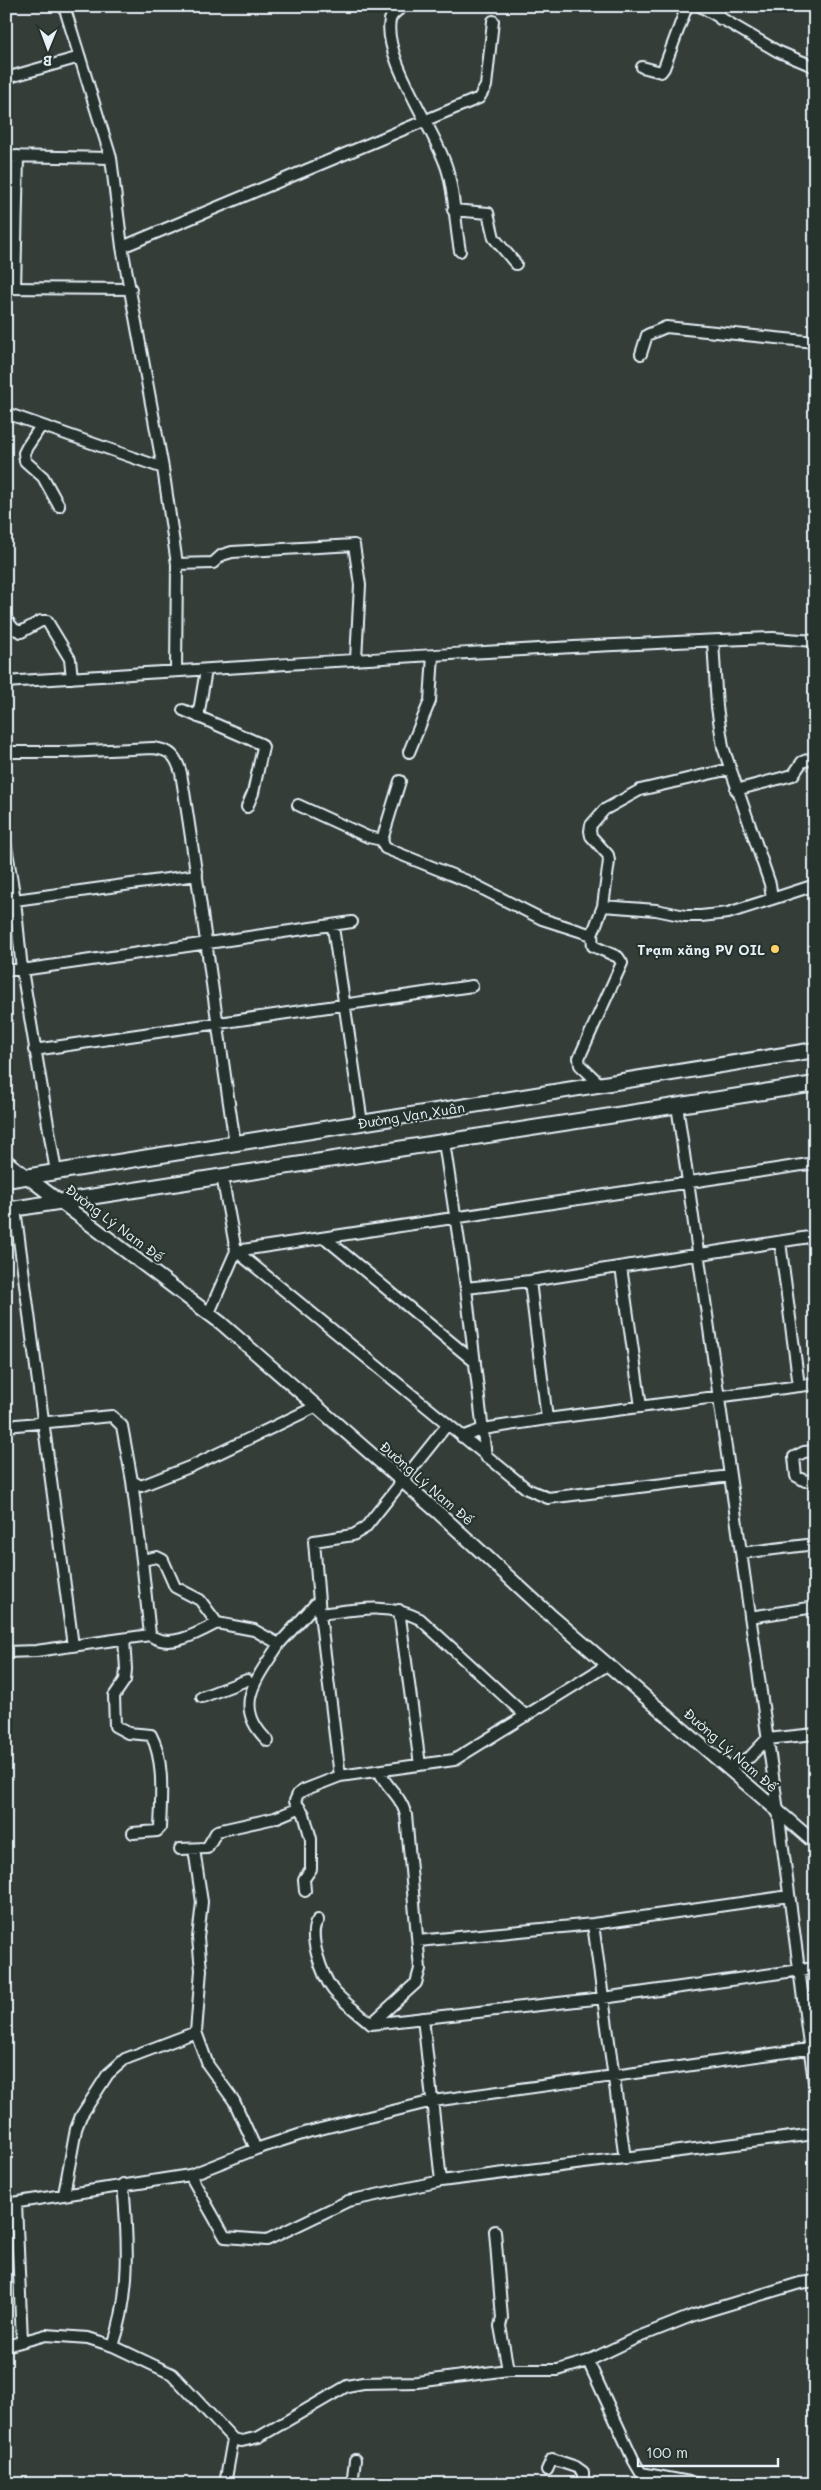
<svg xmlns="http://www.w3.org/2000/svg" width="821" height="2490" font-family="Mali,sans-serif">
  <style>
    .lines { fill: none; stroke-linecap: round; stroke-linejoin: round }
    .minor-casing { stroke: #e8f1f8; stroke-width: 14 }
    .tertiary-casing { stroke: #e8f1f8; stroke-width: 16 }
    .secondary-casing { stroke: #e8f1f8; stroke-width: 18 }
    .minor { stroke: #26332d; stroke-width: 10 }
    .tertiary { stroke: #26332d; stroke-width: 12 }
    .secondary { stroke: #26332d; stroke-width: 14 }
    .poi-dot { fill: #ffd166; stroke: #26332d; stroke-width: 2 }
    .labels { text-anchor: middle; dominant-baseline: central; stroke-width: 4.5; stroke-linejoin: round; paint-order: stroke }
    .poi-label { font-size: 14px; font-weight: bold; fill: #e8f1f8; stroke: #26332d; text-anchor: end }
    .street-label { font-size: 14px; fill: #e8f1f8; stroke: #26332d }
  </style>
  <rect width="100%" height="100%" fill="#353d39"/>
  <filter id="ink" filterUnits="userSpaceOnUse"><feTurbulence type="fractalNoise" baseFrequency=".02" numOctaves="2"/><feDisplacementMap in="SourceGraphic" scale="10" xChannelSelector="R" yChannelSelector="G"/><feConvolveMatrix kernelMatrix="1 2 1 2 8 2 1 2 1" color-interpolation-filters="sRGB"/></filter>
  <g filter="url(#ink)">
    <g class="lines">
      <g class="minor-casing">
        <path id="minor" d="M64,6L111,158L122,247L163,468L177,564L176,671
          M403,6C398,11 392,13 390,20C382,59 438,133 448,172C455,197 455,225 460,251
          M700,6L777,51L815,67
          M717,6L720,19
          M642,67L661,72L664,68L687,6
          M6,78L80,57
          M6,156L111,158
          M453,210L488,213L494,238L516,264
          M122,247L479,98L486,86L493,21
          M6,288L131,289
          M15,288L18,156
          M641,354L647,335L666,327L815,342
          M6,413L163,468
          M41,426L27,447L24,453L25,461L43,477L59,506
          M177,564L213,563L222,555L232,552L354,545L360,585L356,659
          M6,619L14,629L21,632L41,621H47L70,659L72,678
          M6,682C262,666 517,648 773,638L815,641
          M183,710L261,744L263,747L253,793L247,807
          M198,717L206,670
          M6,752H66L153,748C171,750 176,756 181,773C201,896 216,1020 235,1143
          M409,752L430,701L433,655
          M400,781L382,840L385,848L467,881L542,919L592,935L603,906L656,910L685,916H701L728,913L772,899L770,884L723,747L717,707L713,641
          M736,790L793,775L802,762L815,757
          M298,805L368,837L382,840
          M6,846L15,900L22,970L56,1172
          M772,899L815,885
          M15,900L197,875
          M603,906L609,861L608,855L591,836L590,831L591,825L604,810L640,790L730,769
          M333,927L362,1123
          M592,935L593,946L618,957L622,963L579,1058L580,1065L600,1084
          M6,970H22L352,922
          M34,1050L472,986
          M677,1105L778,1811L815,2089
          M444,1142L466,1288L486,1457
          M222,1176L236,1251L527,1489L548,1498L730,1476
          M15,1209L73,1646
          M325,1238L475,1362
          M780,1242L799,1386
          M621,1267L641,1407
          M530,1281L547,1419
          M466,1288L530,1281L815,1236
          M209,1313L236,1251L815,1163
          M447,1425L365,1528L353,1535L314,1541L320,1614C354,1610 388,1602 420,1619L526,1716
          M6,1426L112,1416L122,1426L132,1481L141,1486L192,1466L317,1406
          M462,1437L483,1429L547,1419L815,1384
          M815,1451L804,1452L794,1457L796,1476L805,1481L815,1479
          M132,1481L142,1560
          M741,1553L815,1544
          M399,1610L420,1765
          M320,1614L340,1776
          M750,1617L815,1607
          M150,1635C169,1650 198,1633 217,1623
          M124,1639L126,1669L125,1680L114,1696L115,1726L128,1733L151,1735C165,1761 161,1800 160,1828L157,1831L133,1833
          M6,1652L36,1651L150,1635L142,1560L157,1557L163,1560L175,1587L200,1600L217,1623L254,1630L279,1644L319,1600
          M202,1697L247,1680
          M268,1741C231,1706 257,1679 279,1644
          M727,1767L750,1757L767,1739L815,1734
          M180,1849L207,1848L217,1831L275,1818L299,1808
          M194,1849L202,1902L198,1938L201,1970L196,2032L208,2065L234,2101L256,2149
          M305,1891L304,1879L311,1869V1839L304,1814L295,1801L298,1794L304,1790L340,1776L454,1760L609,1664
          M318,1920C306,1933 323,1977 333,1990C344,2003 359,2013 371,2024L603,1998L815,1968
          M593,1924L625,2159
          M418,1941L593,1924L789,1896
          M423,2018L441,2181
          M372,2023L416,1983L420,1969L406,1815C400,1794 388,1790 379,1771
          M190,2175L225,2237L267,2240L348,2201L441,2181L815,2134
          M64,2194L76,2129L81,2116L108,2074L125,2059L196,2032
          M6,2204L190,2175L256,2149L308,2132L433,2101L815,2048
          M16,2204L22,2340
          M495,2231L502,2318L500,2326L508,2370
          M6,2346L46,2335L88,2338L113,2346L172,2374L233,2439L242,2441L259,2437L347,2386L363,2383L417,2382L508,2370H558L588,2361L636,2338L694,2315L800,2283L815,2281
          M113,2346C131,2294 128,2238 123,2184
          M588,2361L634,2461L641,2473L700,2484
          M547,2470L552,2459L576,2467L583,2472V2484
          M225,2484L233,2439
          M352,2484L355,2460"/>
      </g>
      <g class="tertiary-casing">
        <path id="tertiary" d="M6,1161L221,1323L440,1514L549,1614L815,1843"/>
      </g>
      <g class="secondary-casing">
        <path id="secondary" d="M6,1180L815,1050
          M6,1210L815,1084"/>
      </g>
      <use href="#minor" class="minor"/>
      <use href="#tertiary" class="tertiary"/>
      <use href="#secondary" class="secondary"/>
    </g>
  </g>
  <circle class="poi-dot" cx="775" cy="949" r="5"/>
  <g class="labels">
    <g class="poi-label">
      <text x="765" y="949">Trạm xăng PV OIL</text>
    </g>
    <g class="street-label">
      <text transform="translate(411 1115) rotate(-9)">Đường Vạn Xuân</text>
      <text transform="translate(115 1223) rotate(37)">Đường Lý Nam Đế</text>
      <text transform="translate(427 1483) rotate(41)">Đường Lý Nam Đế</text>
      <text transform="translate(731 1750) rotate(41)">Đường Lý Nam Đế</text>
    </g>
  </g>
  <rect width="821" height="2490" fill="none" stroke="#26332d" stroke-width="25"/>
  <rect x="12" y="12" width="796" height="2465" fill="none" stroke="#e8f1f8" stroke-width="2" filter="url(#ink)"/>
  <g transform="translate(48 48) rotate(181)" stroke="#26332d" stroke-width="4" paint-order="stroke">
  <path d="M0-4L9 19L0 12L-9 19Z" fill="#e8f1f8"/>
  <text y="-8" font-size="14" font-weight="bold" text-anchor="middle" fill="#e8f1f8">B</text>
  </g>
  <path d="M638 2458v8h140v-8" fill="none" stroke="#e8f1f8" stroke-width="2.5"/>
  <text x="646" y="2458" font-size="15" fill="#e8f1f8" stroke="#26332d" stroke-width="4" paint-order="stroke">100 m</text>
</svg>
